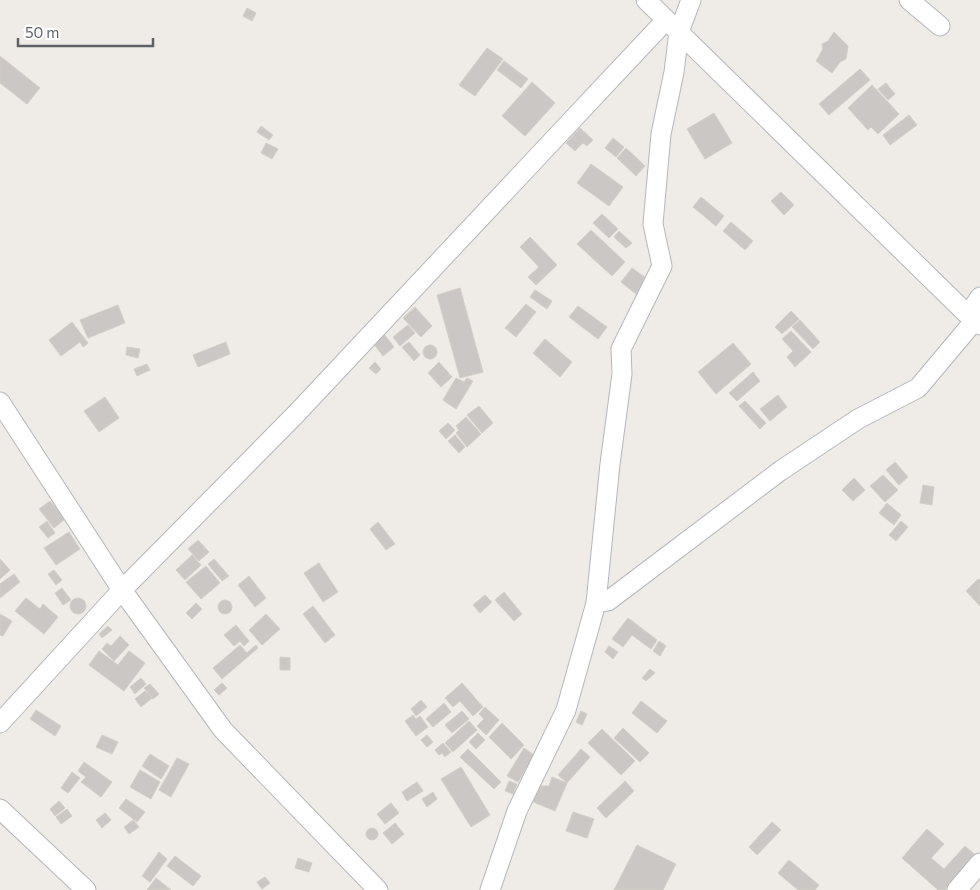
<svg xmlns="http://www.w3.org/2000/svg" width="980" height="890" font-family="Commissioner,sans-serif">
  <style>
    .building { fill: #cbc7c4; stroke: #d3cec6 }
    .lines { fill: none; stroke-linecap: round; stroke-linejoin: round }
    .street-casing { stroke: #b4b7ba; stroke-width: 21 }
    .street { stroke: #fff; stroke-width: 19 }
  </style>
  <rect width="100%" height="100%" fill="#efece7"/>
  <path class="building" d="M247,8L256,13L252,21L243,16Z
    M834,32L848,46L846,59L840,62L832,73L816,61L823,49L822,44L828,41Z
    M487,48L503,59L475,96L459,85Z
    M0,56L40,88L27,104L0,83Z
    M504,61L528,79L521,88L497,70Z
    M860,69L870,80L829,115L819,104Z
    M532,82L555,103L525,136L502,116Z
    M886,83L895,94L888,100L878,89Z
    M872,85L899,114L878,134L871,127L868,130L848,108Z
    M714,113L732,143L705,159L687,129Z
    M909,115L917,125L890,145L883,135Z
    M261,126L273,135L269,140L257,132Z
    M580,128L593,140L587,146L583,143L575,151L566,143Z
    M613,138L624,147L616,157L605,148Z
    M266,143L278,149L272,159L261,153Z
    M626,148L645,166L636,176L617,158Z
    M591,164L623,187L609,206L577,183Z
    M781,192L794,205L784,215L771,201Z
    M701,197L724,216L716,226L693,207Z
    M602,214L618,229L609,238L593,223Z
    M731,222L753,241L745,250L723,231Z
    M591,230L625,262L612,276L577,244Z
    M619,231L632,243L626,248L614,237Z
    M530,237L557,265L536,285L528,277L539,267L520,247Z
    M632,268L647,279L636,294L621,282Z
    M460,288L483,372L460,378L437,295Z
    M535,290L552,301L547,309L530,297Z
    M526,304L536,312L516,337L505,328Z
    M118,305L125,323L88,338L80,320Z
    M578,306L607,327L598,339L569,317Z
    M415,307L432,326L421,337L403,318Z
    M791,311L799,319L782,334L775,327Z
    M800,320L820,342L813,349L792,327Z
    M72,322L88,343L83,347L80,342L61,356L49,340Z
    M408,325L415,333L400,346L393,337Z
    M791,331L811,352L795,367L787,357L793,351L782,339Z
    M384,334L394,347L383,356L373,343Z
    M545,339L572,362L560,377L533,353Z
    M226,342L230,354L198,367L193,355Z
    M409,342L420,355L414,361L402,347Z
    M733,343L751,364L716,394L698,372Z
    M423 352a7 7 0 1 1 14 0a7 7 0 1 1-14 0Z
    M127,347L140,349L138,358L126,355Z
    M375,362L381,369L376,374L369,368Z
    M439,362L452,377L441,387L428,373Z
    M147,364L150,370L137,376L134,369Z
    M753,372L760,381L737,401L729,393Z
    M456,378L464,382L467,378L473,381L456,409L443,400Z
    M778,395L787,407L770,421L760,409Z
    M105,397L119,418L99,432L84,411Z
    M745,401L766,423L760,429L739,406Z
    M479,406L493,423L482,433L467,415Z
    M466,417L481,434L467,447L456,433L459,430L456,426Z
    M448,423L455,430L446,439L439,431Z
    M455,435L465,447L459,453L448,441Z
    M895,462L908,477L899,485L886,470Z
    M883,475L898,490L885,502L870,486Z
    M854,478L865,490L853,501L842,490Z
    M923,485L934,487L932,505L920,503Z
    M50,501L65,519L54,528L39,509Z
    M887,503L901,515L894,525L879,513Z
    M47,521L55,533L48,538L39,527Z
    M901,521L908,527L896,541L889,535Z
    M378,522L395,544L386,550L370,529Z
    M69,532L80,549L56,565L44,548Z
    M198,540L209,552L199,561L188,549Z
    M192,555L201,565L185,580L176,570Z
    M0,559L10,570L0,579Z
    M214,559L229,576L222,581L208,564Z
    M319,563L338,592L323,602L304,573Z
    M206,566L220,583L201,599L186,582Z
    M54,570L62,580L56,585L48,574Z
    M14,574L20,582L0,598V584Z
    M249,576L266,598L255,607L238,585Z
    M978,579L980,580V606L966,591Z
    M62,588L71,600L63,605L55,593Z
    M504,592L522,614L514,621L495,600Z
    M485,595L492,602L480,613L473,605Z
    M26,598L40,609L43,604L58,617L44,634L15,611Z
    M70 606a8 8 0 1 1 16 0a8 8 0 1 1-16 0Z
    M218 607a7 7 0 1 1 14 0a7 7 0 1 1-14 0Z
    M196,603L202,609L192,619L186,613Z
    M313,606L335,635L325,643L303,614Z
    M0,614L12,621L3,636L0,635Z
    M266,614L280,629L262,645L249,630Z
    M628,618L657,640L651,649L632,635L623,647L612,639Z
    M236,625L249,641L244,646L240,641L234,646L224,635Z
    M108,626L112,630L102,638L99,634Z
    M120,636L129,645L114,661L102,649L107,643L111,646Z
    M659,641L666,646L660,656L653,651Z
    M240,645L247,653L256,645L258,648L222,679L213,668Z
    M609,646L618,652L613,659L605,652Z
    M99,651L118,665L129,651L145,663L124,691L89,665Z
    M280,657L290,658V670H280Z
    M650,669L655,673L646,681L642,678Z
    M141,678L146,684L135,694L130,687Z
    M222,683L227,688L219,695L214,690Z
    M462,683L483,707L473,716L460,701L453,707L445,698Z
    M150,684L159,694L153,699L144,688Z
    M145,691L152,698L141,707L135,699Z
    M421,700L427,707L416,716L411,709Z
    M641,701L667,721L657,733L632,713Z
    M444,703L451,712L433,727L426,719Z
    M485,707L499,720L486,735L477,726L484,719L479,714Z
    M36,710L61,726L55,736L30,719Z
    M462,711L469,719L452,733L445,725Z
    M581,711L587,714L582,725L576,722Z
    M413,715L416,719L420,716L428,727L416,736L405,721Z
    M469,721L477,730L453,752L445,743Z
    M502,723L524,745L511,759L489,737Z
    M623,728L649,753L640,762L614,738Z
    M602,729L635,761L621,775L588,743Z
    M478,733L485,740L476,749L469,742Z
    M102,735L118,742L112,754L96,747Z
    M427,735L433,742L427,747L421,740Z
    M443,743L451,752L445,757L442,753L439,755L435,750Z
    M524,748L534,755L518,782L507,776Z
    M468,749L501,782L494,789L460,757Z
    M581,749L590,757L567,783L558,775Z
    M150,754L169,766L161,779L142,766Z
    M177,758L189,764L171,797L159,790Z
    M84,762L112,782L101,797L81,782L86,777L78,771Z
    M461,767L490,815L471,827L441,779Z
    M140,770L160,782L151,799L130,787Z
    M72,772L80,778L68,793L61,788Z
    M552,777L567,783L555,811L531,801L537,786H549Z
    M509,781L517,784L513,794L505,791Z
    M625,781L634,791L606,818L597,808Z
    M417,782L423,791L407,801L402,792Z
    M433,792L437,799L427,807L422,799Z
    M126,799L145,812L137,822L119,808Z
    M59,801L65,808L55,816L50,809Z
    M391,803L399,813L385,824L377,814Z
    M67,809L72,816L61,824L56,817Z
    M573,812L594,819L587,838L566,831Z
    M105,813L111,820L102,828L96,820Z
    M133,820L139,827L129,834L124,827Z
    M772,822L781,830L757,855L749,847Z
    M395,823L404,834L392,844L383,833Z
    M366 834a6 6 0 1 1 12 0a6 6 0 1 1-12 0Z
    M927,829L944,844L931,858L944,869L965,846L980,859L953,880L945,890H938L902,858Z
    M637,845L676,864L663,890H614Z
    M159,852L167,859L150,882L142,876Z
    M175,856L201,876L193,886L167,866Z
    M298,858L312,863L309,872L295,868Z
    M789,860L819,885L815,890H798L778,873Z
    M265,877L270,883L262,889L257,882Z
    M156,878L171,890H147Z"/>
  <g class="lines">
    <g class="street-casing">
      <path id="street" d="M646,0L968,315L980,325
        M909,0L940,26
        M968,315L980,297
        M0,402L122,590L223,730L378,890
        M596,603L608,601L780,471L858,419L918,388L975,320
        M0,723L122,590L296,414L666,20
        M0,809L86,890
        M490,890L517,811L566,710L596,603L610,464L622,374L621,349L662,266L653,224L661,134L674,72L679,32L691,0
        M957,890L980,863"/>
    </g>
    <use href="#street" class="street"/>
  </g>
  <path d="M18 38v8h135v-8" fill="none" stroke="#5e6266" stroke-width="2.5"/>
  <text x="25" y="38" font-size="15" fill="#5e6266" stroke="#ffffff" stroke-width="4" paint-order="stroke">50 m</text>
</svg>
